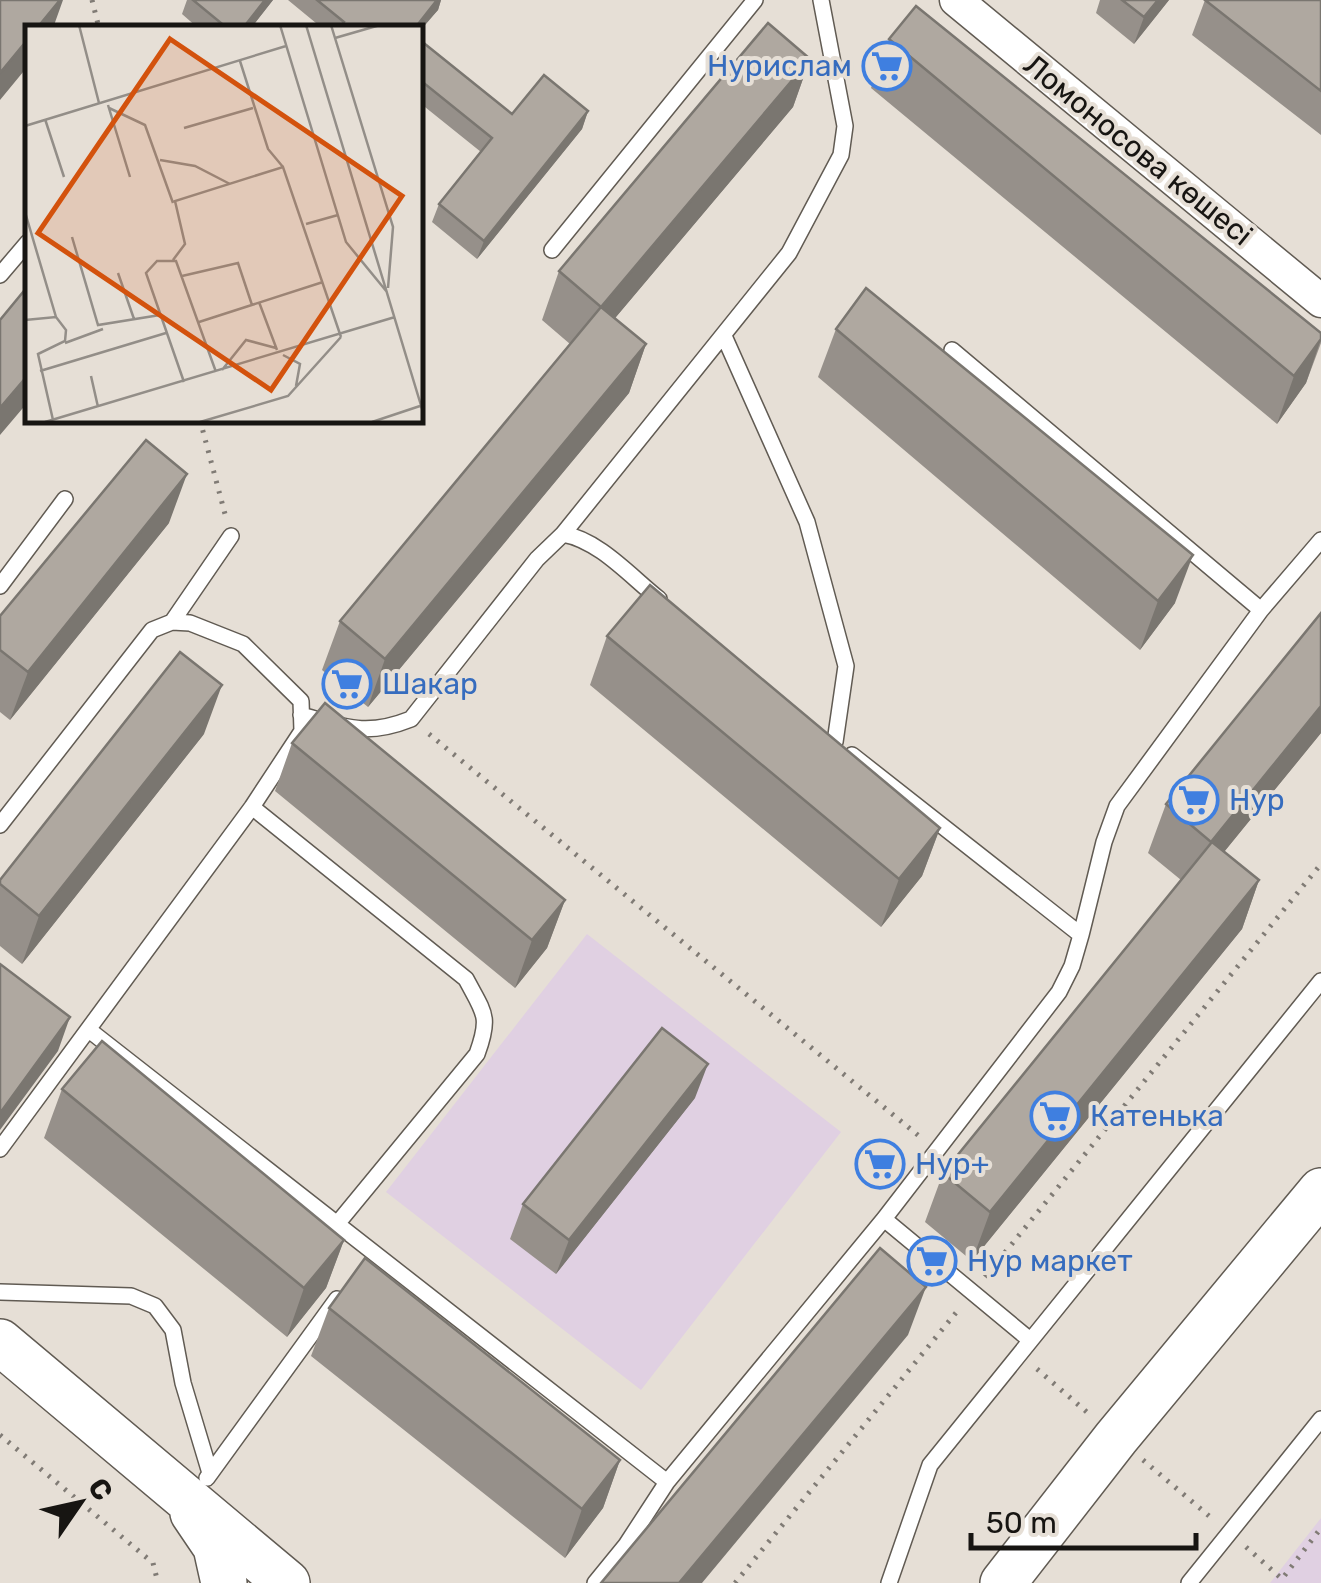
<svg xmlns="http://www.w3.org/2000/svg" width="1321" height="1583" font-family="Rubik,sans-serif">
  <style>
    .education { fill: #e0d0e2 }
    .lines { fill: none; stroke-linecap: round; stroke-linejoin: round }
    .service-casing { stroke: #615b53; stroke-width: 18 }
    .minor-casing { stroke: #615b53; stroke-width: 35 }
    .secondary-casing { stroke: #615b53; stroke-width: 48 }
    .path { stroke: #807b75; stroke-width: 5; stroke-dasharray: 2.5 8; stroke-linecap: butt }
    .service { stroke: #fff; stroke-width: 15 }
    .minor { stroke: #fff; stroke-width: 32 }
    .secondary { stroke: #fff; stroke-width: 45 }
    .wall { fill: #96908a }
    .shaded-wall { fill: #7a7670 }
    .building { fill: #afa8a0; stroke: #7a7670; stroke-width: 2.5 }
    .labels { text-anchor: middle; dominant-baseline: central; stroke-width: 8; stroke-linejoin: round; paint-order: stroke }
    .shop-label { font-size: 30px; fill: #366cbe; stroke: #e6dfd6; text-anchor: start }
    .street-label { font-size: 30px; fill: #171512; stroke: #e6dfd6 }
    .inset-road { fill: none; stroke: #938e88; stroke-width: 2.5 }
    .view { fill: #d3520d; fill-opacity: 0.15; stroke: #d3520d; stroke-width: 5 }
    .inset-edge { fill: none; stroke: #171512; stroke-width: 5 }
  </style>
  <rect width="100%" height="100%" fill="#e6dfd6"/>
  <path class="education" d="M587,934L841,1132L641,1390L386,1192Z
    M1321,1518V1583H1270Z"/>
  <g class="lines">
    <g class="service-casing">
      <path id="service" d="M552,250L755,0
        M0,275L28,242
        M724,336L807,522L846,666L835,742
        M952,350L1261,610
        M563,534L789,253L841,155L845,126L821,0
        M0,586L65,499
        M172,622L231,536
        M301,715C345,727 366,737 411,719L537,559L563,534C599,540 631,577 659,599
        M252,807L466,979C484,1013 491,1016 477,1054L337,1224
        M0,825L152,630L172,622L190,623L243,644L301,701L302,731L252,807L0,1149
        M1081,935L1104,842L1117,806L1261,610L1321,540
        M89,1030L667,1482
        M884,1219L1030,1340
        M0,1292L131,1296L155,1306L173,1330L183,1383L210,1473
        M207,1478L337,1299
        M595,1583L626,1545L667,1482L884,1219L1059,992L1072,966L1081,935L852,755
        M889,1583L930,1465L1321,981
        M1189,1583L1321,1419"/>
    </g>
    <g class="minor-casing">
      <path id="minor" d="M956,0L1321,301"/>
    </g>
    <g class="secondary-casing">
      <path id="secondary" d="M0,1342L287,1583
        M193,1513L216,1547L224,1583
        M1003,1583L1116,1438L1321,1191"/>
    </g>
    <path class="path" d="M92,0L99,28
      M200,420L225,514
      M429,734L919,1136
      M985,1277L1321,864
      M1037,1369L1089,1414
      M0,1435L153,1563L158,1583
      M1143,1460L1215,1521
      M1246,1547L1282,1579L1321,1528
      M735,1583L959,1309"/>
    <use href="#service" class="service"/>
    <use href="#minor" class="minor"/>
    <use href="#secondary" class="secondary"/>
  </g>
  <path class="wall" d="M187,0H273L251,28H198L182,14Z
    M288,0H441L438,10L420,28H322Z
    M1100,0H1169L1134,44L1096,13Z
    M1205,0H1321V135L1192,35Z
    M889,39L1321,333V343L1306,383L1277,424L871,88Z
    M420,40L512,114L588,111L582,129L477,259L432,222L439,204L481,152L420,103Z
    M810,59L793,107L615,318L646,344L629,393L368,707L322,670L340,621L570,344L542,320L559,271Z
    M836,329L1175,603L1140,650L818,377Z
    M169,523L10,720L0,712V616Z
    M1321,613V733L1224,852L1259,880L1242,929L972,1261L925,1222L943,1173L1181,880L1148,853L1166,804Z
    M607,636L940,828L922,876L881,927L590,685Z
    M204,734L22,964L0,946V880Z
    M292,743L565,900L547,948L515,988L275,791Z
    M62,1089L344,1240L326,1288L287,1337L44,1138Z
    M695,1098L556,1274L510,1239L523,1204Z
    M329,1308L620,1460L603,1508L565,1558L311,1356Z"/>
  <path class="shaded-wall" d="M60,0H63L53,28H37Z
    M265,0H273L251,28H243Z
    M437,0H441L438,10L420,31V28H415Z
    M1158,0H1169L1134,44L1144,17Z
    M28,39V66L0,100V73Z
    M810,59L793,107L584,355L601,307Z
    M588,111L582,129L477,259L484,241Z
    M1321,339L1306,383L1277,424L1294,376Z
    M646,344L629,393L368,707L385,659Z
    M28,375V402L0,435V408Z
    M187,474L169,523L10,720L28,672Z
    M1193,555L1175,603L1140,650L1158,601Z
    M222,685L204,734L22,964L39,916Z
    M1321,706V733L1193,890L1211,842Z
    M940,828L922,876L881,927L899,879Z
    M1259,880L1242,929L972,1261L990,1212Z
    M565,900L547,948L515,988L532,940Z
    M70,1017L58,1051L0,1130V1113Z
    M708,1064L695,1098L556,1274L569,1240Z
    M344,1240L326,1288L287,1337L304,1288Z
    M926,1287L908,1335L702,1583H679Z
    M620,1460L603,1508L565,1558L582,1509Z"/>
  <path class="building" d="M0,0H60L37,28H28V39L0,73Z
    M193,0H265L243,28H227Z
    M317,0H437L415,28H339L344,22Z
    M1122,0H1158L1144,17Z
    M1205,0H1321V91Z
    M916,6L1321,333V339L1294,376L889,39Z
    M768,23L810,59L601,307L559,271Z
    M420,40L512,114L544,75L588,111L484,241L439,204L492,138L420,80Z
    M28,286V375L0,408V320Z
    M866,288L1193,555L1158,601L836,329Z
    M601,307L646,344L385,659L340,621Z
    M146,440L187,474L28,672L0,650V616Z
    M650,585L940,828L899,879L607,636Z
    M1321,613V706L1211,842L1166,804Z
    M180,652L222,685L39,916L0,884V880Z
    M325,703L565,900L532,940L292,743Z
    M1212,842L1259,880L990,1212L943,1173Z
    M0,964L70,1017L0,1113Z
    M662,1028L708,1064L569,1240L523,1204Z
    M102,1041L344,1240L304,1288L62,1089Z
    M880,1248L926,1287L679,1583H601Z
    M365,1258L620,1460L582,1509L329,1308Z"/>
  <defs>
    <g id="supermarket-ring" transform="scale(2.5)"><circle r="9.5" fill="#e6dfd6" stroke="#3f7fe0" stroke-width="1.5"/><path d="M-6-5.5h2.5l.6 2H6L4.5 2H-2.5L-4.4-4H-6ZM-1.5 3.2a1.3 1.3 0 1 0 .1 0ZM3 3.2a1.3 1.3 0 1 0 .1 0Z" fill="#3f7fe0"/></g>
  </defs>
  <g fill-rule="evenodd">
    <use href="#supermarket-ring" x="887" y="66"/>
    <use href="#supermarket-ring" x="347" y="684"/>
    <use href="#supermarket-ring" x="1194" y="800"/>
    <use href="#supermarket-ring" x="1055" y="1116"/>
    <use href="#supermarket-ring" x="880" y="1164"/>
    <use href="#supermarket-ring" x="932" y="1261"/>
  </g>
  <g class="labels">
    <g class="shop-label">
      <text x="852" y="66" text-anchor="end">Нурислам</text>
      <text x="382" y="684">Шакар</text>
      <text x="1229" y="800">Нур</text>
      <text x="1090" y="1116">Катенька</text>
      <text x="915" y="1164">Нур+</text>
      <text x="967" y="1261">Нур маркет</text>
    </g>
    <g class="street-label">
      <text transform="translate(1138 150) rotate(39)">Ломоносова көшесі</text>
    </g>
  </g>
  <g transform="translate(25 25)">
    <rect width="398" height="398" fill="#e6dfd6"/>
    <path class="inset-road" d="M54,0L74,78M255,0L321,217L362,267M281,0L398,387M306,0L368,202L363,263M310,13L355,0M215,36L243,124L258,142M83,80L105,152M84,83L120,100L148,178M20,94L39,152M0,101L261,21M159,103L228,83M135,135L170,141L205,159M0,187L31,292M281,199L313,190M47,212L73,300L135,290M148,235L160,219L150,176L258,142L316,312M93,248L109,294M157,251L213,238L227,280M234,277L252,325M0,295L31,292L41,305L40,316L13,329L28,395M174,297L298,257M40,318L78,304M258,330L275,339L271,361M197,345L221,315L251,323M15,346L141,308M66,351L73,382M159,357L121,248L132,236H151L191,347M20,397L370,292M175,397L263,371L316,312M347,397L398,380"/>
    <path class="view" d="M145,14L377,171L246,365L13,208Z"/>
    <rect width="398" height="398" class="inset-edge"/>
  </g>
  <g transform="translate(80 1503) rotate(56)" stroke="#e6dfd6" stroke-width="8" paint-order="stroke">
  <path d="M0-8L18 38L0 25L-18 38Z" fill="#171512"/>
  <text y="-15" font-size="28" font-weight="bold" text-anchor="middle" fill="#171512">С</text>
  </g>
  <path d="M971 1533v15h225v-15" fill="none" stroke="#171512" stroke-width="5"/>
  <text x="986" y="1533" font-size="30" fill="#171512" stroke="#e6dfd6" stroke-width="8" paint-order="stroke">50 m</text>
</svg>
